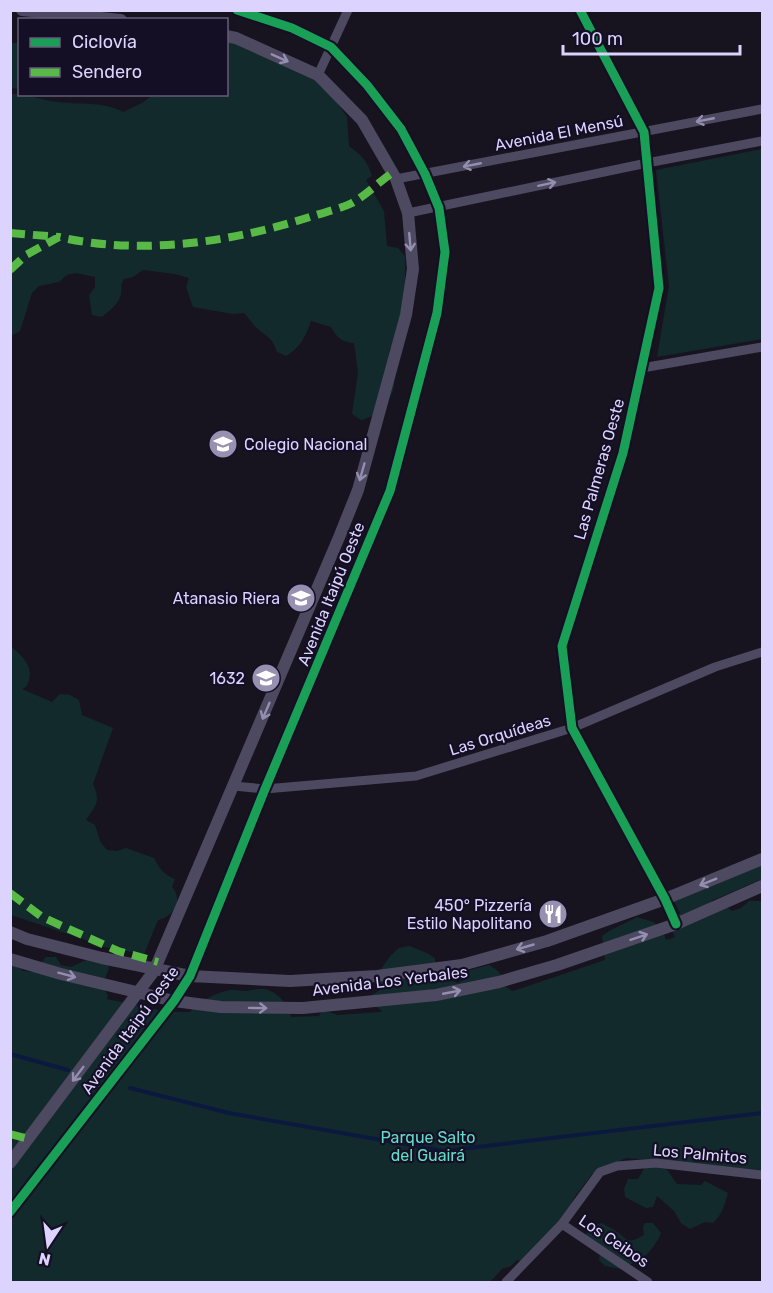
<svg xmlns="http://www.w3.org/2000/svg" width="773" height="1293" font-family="Rubik,sans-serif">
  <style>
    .green { fill: #132a2c }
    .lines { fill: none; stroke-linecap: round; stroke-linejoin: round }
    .stream { stroke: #0c193e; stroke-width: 4 }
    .minor { stroke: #4c4960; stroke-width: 9 }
    .tertiary { stroke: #4c4960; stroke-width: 12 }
    .quiet { stroke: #58b947; stroke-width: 8; stroke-dasharray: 15 8; stroke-linecap: butt }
    .cycleway-casing { stroke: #140f24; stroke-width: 13 }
    .cycleway { stroke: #1a9f57; stroke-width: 9 }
    .oneway { stroke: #948eaf }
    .labels { text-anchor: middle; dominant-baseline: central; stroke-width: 4.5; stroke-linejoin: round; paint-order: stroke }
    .street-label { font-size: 16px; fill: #dcd3fe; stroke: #140f24 }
    .poi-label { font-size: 16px; fill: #dcd3fe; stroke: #140f24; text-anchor: end }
    .park-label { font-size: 16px; fill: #60ddc9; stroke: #140f24 }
  </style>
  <rect width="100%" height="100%" fill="#17141f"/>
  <path class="green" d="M248,37L256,40L261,49L317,73L347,117L349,146C361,155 367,160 372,176L366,180L384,211L387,246L398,248L405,256C406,278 404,298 401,320C400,325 400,333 398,338C395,344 390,346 389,354C387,362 392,368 394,376C397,396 380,416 361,420L352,414L358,373L354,343C342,342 337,338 331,327L311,321C306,336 300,348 286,356L277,352C271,336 269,339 258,329C253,325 249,318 244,313L233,314L193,307L186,287L189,278L175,274L143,270L133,277L124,279C120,285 122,287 121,294C119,304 109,311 102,317L92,315L89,295L95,287V277L76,273L67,275L59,282L39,286L32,293L20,331L11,336V94C27,94 41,100 57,102C79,105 103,101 123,112L142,103L150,97H160L165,94H226V38Z
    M11,43H19V89L11,88Z
    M762,149V339L657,357L669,286L656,170Z
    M10,646C25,658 36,669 26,687L22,689L52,702L60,694L70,695L79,700L82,715L113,728L93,784C101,801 96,805 86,820L95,825L101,843L107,850L117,851L126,848L154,858C159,868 164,875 175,879L172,887C184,900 173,917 158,920L144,954L92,945L86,940L11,915Z
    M762,865V879L711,901L714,905H724L732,911L741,908L749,901H762V1170L719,1166L666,1168L677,1184L701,1185L705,1181L728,1193C725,1204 722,1215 713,1223L705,1222L690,1229L681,1223L674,1211L657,1196L653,1207L646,1208L625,1197L624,1189L628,1179H638L649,1160L626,1158L592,1174L574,1198L567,1216L527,1262L517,1260L511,1266L502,1269L490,1282H11V961L23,971L33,972L46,957H56L61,965L71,967L97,955L106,959L109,968L102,987L108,995L107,999L168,1012H190C199,1001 217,992 231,990C235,989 240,991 244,991C251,991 257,988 263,989C276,990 290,1005 291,1017L319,1016L322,1010L338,1015L380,1012L382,1011L374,1005L372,995L380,990L374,979L391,955L399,948L409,946L427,953L435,958V968L430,976L448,979L457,983L466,979L470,970L489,965C499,970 503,976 506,987L513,991L605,960L602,936C612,928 625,924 637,917C653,922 661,922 666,940L675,937L672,931V921L680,913L674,901Z
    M602,1223C606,1226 612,1228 616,1231C629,1240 626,1245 644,1235L643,1227L645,1223H653L661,1233C657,1244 645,1259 634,1263C628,1265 626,1264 621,1269L605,1266L599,1260L600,1252L585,1239L588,1227Z"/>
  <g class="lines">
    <path class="stream" d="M10,1054L68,1070
      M130,1088L229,1113L444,1151L762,1113"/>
    <path class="minor" d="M580,10L644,132L659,288L623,453L562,646L572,728L665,899L676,924
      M318,75L348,10
      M396,179L762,109
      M408,213L647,163L762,141
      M642,368L762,347
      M234,786L265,789L416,776L572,728L715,667L762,652
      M562,1224L648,1282
      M506,1282L562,1224L600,1172L617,1166L656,1163L762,1175"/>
    <path class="tertiary" d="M22,10L121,20
      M10,932L27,939L102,958L190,976L290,981L377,976L462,965L547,941L665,899L762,859
      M10,959L61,974L174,1001L221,1007L303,1008L436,995L499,982L557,965L676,924L762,886
      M10,1163L154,971L340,535L358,490L406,315L413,269L408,213L396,179L362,120L318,75L236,38L226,36
      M10,1212L174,1001L190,976L265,789L390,491L437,313L445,252L439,208L425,174L401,129L367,85L331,47L292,28L237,10"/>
    <path class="quiet" d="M10,233L59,237
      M10,270L26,255L59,237C142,256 233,242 313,216C325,212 340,209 352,203C366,195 379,182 392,173
      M10,893L42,917L118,951L158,962
      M10,1134L29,1139"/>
    <g class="cycleway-casing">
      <path id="cycleway" d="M580,10L644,132L659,288L623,453L562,646L572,728L665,899L676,924
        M10,1212L174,1001L190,976L265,789L390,491L437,313L445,252L439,208L425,174L401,129L367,85L331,47L292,28L237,10"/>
    </g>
    <use href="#cycleway" class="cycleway"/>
  </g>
  <defs><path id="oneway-shaft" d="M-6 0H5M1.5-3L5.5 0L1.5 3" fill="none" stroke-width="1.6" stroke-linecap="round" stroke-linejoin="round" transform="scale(1.5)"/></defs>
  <g class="oneway">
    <use href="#oneway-shaft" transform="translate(280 58) rotate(24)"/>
    <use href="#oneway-shaft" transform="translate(705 120) rotate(169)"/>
    <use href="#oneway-shaft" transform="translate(472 165) rotate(169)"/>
    <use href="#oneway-shaft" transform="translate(547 184) rotate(-12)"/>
    <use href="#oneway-shaft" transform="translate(410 242) rotate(85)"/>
    <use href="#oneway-shaft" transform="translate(362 472) rotate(106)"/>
    <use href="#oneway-shaft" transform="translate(266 711) rotate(113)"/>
    <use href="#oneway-shaft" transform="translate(708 882) rotate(158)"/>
    <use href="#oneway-shaft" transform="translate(639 937) rotate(-19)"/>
    <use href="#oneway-shaft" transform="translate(525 947) rotate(164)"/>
    <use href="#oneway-shaft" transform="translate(67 975) rotate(15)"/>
    <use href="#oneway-shaft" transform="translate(452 992) rotate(-11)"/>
    <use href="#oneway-shaft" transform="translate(258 1008) rotate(1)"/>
    <use href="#oneway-shaft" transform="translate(78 1074) rotate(127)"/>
  </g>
  <defs>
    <g id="school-disc" transform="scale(1.5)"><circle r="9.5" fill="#9790b0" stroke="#140f24"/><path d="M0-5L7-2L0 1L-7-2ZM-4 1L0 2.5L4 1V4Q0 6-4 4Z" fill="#fff"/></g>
    <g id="restaurant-disc" transform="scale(1.5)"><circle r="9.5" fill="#9790b0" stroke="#140f24"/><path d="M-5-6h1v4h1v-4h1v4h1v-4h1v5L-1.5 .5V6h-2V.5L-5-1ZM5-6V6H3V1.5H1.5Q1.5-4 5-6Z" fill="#fff"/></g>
  </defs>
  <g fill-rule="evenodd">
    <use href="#school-disc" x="223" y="444"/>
    <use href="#school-disc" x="301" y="598"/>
    <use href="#school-disc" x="266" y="678"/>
    <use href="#restaurant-disc" x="553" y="914"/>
  </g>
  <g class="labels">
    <g class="street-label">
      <text transform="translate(559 133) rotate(-11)">Avenida El Mensú</text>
      <text transform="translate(599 469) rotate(-74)">Las Palmeras Oeste</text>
      <text transform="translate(331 594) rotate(-68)">Avenida Itaipú Oeste</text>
      <text transform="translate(500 735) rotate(-17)">Las Orquídeas</text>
      <text transform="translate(390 981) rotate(-7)">Avenida Los Yerbales</text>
      <text transform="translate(130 1030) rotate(-54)">Avenida Itaipú Oeste</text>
      <text transform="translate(700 1154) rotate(5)">Los Palmitos</text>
      <text transform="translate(614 1241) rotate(34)">Los Ceibos</text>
    </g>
    <g class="poi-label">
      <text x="244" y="444" text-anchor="start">Colegio Nacional</text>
      <text x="280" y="598">Atanasio Riera</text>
      <text x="245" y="678">1632</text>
      <text x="532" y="905">450° Pizzería<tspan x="532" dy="18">Estilo Napolitano</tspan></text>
    </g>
    <g class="park-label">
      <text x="428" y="1137">Parque Salto<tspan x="428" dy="18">del Guairá</tspan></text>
    </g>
  </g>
  <rect width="773" height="1293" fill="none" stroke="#dcd3fe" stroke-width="24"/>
  <rect x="18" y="18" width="210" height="78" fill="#140f24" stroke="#645d7b" stroke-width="1.5"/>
  <rect x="30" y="38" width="30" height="9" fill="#1a9f57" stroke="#645d7b" stroke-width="1.5"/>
  <text x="72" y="48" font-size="18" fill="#dcd3fe">Ciclovía</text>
  <rect x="30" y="68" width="30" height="9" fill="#58b947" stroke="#645d7b" stroke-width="1.5"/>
  <text x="72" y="78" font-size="18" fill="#dcd3fe">Sendero</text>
  <g transform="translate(48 1245) rotate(193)" stroke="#140f24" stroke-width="4.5" paint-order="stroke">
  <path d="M0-4.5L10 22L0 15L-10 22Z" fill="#dcd3fe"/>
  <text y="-9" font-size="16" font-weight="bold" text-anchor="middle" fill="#dcd3fe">N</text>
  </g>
  <path d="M563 45v9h177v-9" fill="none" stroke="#dcd3fe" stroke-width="3"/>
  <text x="572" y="45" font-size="18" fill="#dcd3fe" stroke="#140f24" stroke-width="4.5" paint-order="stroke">100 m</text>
</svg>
